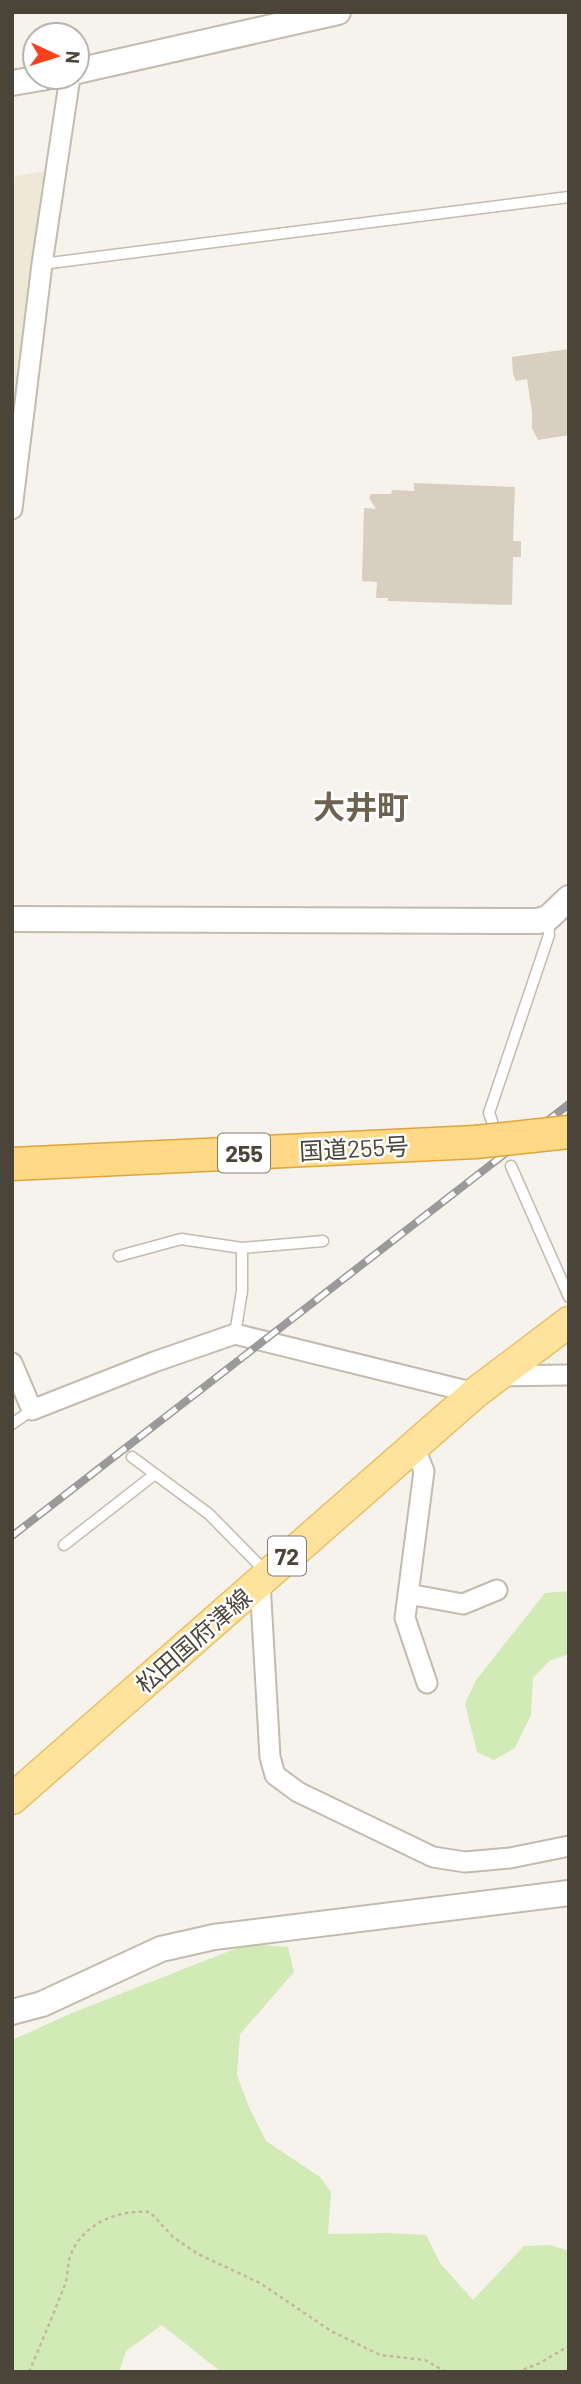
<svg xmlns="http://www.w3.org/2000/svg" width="581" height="2384" font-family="Barlow,'Noto Sans JP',sans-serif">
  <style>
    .education { fill: #efe8d6 }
    .green { fill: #d2eab5 }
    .building { fill: #d8cfc1 }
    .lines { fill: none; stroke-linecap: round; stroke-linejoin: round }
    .service-casing { stroke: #c2bbae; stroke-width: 13 }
    .minor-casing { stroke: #c2bbae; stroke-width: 23 }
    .tertiary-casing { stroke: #c2bbae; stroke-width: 28 }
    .primary-casing { stroke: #e6c16a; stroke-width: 33 }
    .trunk-casing { stroke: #e0a43c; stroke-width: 35 }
    .path { stroke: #c4b79f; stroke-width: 2.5; stroke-dasharray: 3.5 3.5; stroke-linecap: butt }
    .service { stroke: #fff; stroke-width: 10 }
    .minor { stroke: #fff; stroke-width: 19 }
    .tertiary { stroke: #fff; stroke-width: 24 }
    .primary { stroke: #ffe39c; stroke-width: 30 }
    .trunk { stroke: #ffd985; stroke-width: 32 }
    .rail-casing { stroke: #9a9a9a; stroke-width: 8 }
    .rail { stroke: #fff; stroke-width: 5; stroke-dasharray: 16; stroke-linecap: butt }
    .trunk-bridge-casing { stroke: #e0a43c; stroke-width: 35; stroke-linecap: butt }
    .trunk-bridge { stroke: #ffd985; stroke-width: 32 }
    .labels { text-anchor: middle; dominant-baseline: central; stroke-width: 5; stroke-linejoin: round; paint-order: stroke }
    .shield { fill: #fff; stroke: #817c74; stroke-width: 2 }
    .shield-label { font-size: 23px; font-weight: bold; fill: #4b4439 }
    .street-label { font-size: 24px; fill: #4b4439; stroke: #fff }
    .district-label { font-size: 32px; font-weight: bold; fill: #6e6250; stroke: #fff }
  </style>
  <rect width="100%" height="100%" fill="#f6f3ec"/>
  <path class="education" d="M51,170L12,455V177Z"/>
  <path class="green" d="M569,1591V1654L549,1661L533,1678L531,1715L515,1748L494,1760L477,1752L465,1704L476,1680L545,1593Z
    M247,1944L288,1947L294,1972L240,2034L237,2075L249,2107L266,2141L320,2177L331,2192L328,2234L389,2233L426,2235L440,2263L473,2300L524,2246L550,2245L569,2251V2372H221L162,2325L126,2351L119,2372H12V2040L72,2013Z"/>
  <path class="building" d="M569,349V435L538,440L532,428V412L527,379L516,381L513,374L512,357Z
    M414,483L515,487L513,541H521V557H513L512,605L388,601V598H376L377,582L362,581L364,508L376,509L369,498L371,494H391L392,490L414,491Z"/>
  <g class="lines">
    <g class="service-casing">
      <path id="service" d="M42,264L569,197
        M492,1121L489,1113L549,935L548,919
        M511,1166L569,1297
        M119,1256L181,1239L242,1248L323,1241
        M235,1334L242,1291V1248
        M12,1424L32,1410
        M132,1457L209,1514L267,1573
        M64,1545L155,1474"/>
    </g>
    <g class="minor-casing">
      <path id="minor" d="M12,509L42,264L70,77
        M12,1363L32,1410L154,1362L235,1334L475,1393
        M497,1376L569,1375
        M414,1446L424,1471L405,1618L427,1683
        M260,1582L270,1757L275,1775L298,1792L433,1857L465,1862L510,1858L569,1846
        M408,1594L463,1604L497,1590"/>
    </g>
    <g class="tertiary-casing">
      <path id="tertiary" d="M77,71L338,12
        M12,83L47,77
        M12,919L538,921L548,918L569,898
        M12,2012L42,2004L161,1949L214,1937L569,1893"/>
    </g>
    <g class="primary-casing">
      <path id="primary" d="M12,1799L475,1393L569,1322"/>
    </g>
    <g class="trunk-casing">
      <path id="trunk" d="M12,1164L476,1142"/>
    </g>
    <path class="path" d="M29,2372C41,2344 53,2315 64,2287C68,2278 67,2269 69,2260C79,2225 117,2209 150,2212L173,2237L198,2254L260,2283L331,2331L380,2355L425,2360L446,2372
      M517,2372L538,2364L569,2346"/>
    <use href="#service" class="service"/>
    <use href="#minor" class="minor"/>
    <use href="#tertiary" class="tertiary"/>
    <use href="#primary" class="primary"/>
    <use href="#trunk" class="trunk"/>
    <g class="rail-casing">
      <path id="rail" d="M12,1536L569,1104"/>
    </g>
    <use href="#rail" class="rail"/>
    <g class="trunk-bridge-casing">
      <path id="trunk-bridge" d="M476,1142L569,1132"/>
    </g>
    <use href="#trunk-bridge" class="trunk-bridge"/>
  </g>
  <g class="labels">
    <g class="shield">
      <rect x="218" y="1133.5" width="52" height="39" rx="5"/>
      <rect x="268" y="1536.5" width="38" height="39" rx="5"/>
    </g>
    <g class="shield-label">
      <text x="244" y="1153">255</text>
      <text x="287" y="1556">72</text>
    </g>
    <g class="street-label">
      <text transform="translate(354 1148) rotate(-3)">国道255号</text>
      <text transform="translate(193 1640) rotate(-41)">松田国府津線</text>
    </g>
    <g class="district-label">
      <text x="361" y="806">大井町</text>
    </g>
  </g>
  <rect width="581" height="2384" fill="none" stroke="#4b4439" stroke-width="28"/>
  <g transform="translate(56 56) rotate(94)"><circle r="33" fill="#ffffff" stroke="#b7b4b0" stroke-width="2"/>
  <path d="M0-5L12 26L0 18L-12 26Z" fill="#fc3f1d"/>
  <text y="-10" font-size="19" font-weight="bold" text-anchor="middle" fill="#4b4439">N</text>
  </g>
</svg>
